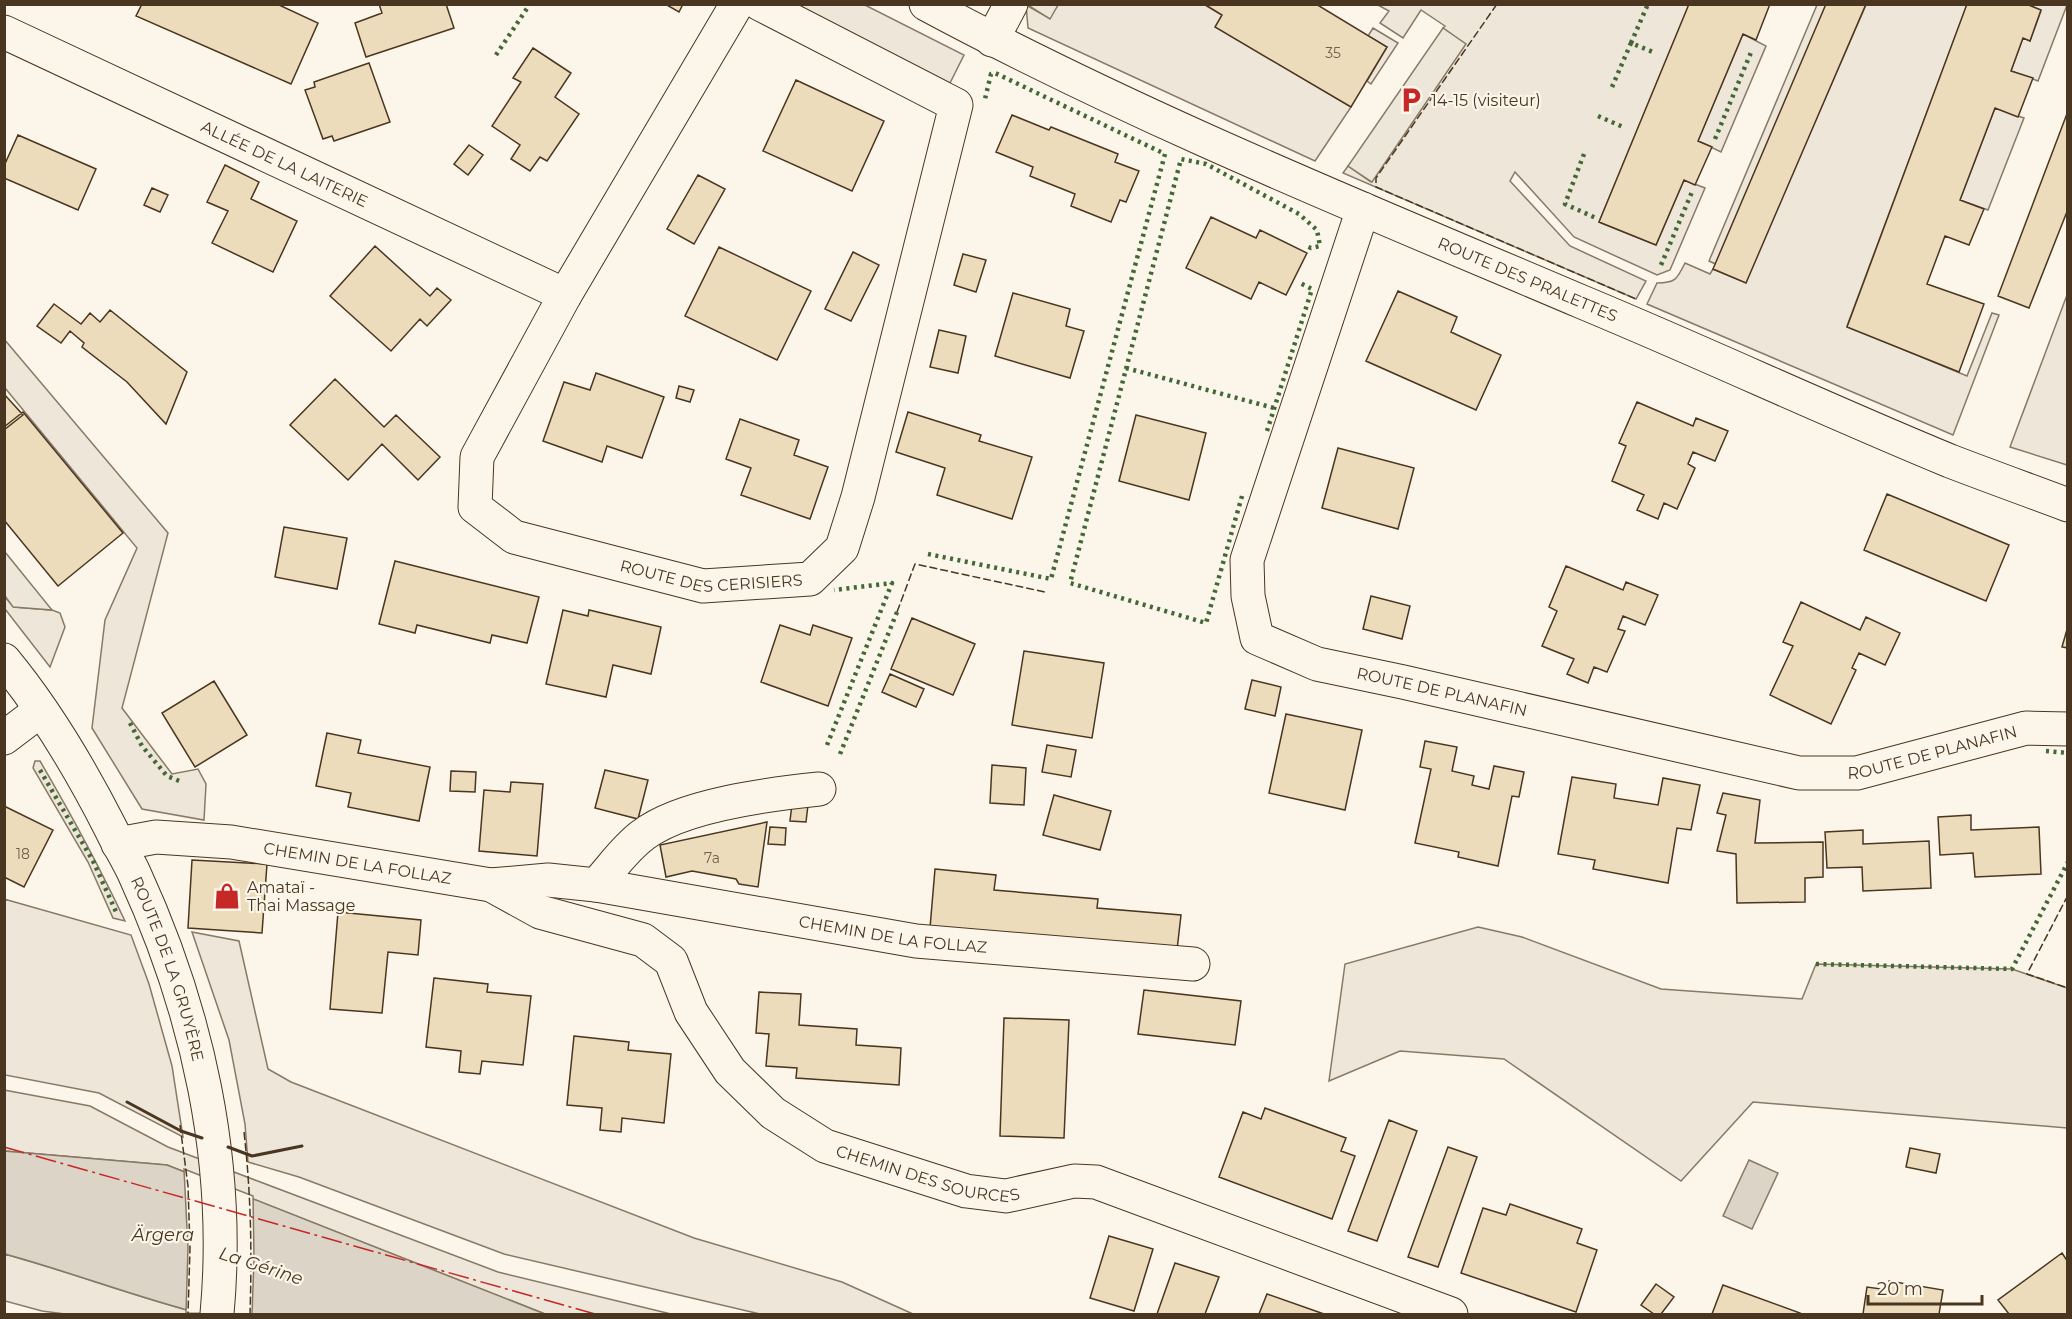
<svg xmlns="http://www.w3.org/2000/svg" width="2072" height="1319" font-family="Montserrat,sans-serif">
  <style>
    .green { fill: #ede6d9; stroke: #887966; stroke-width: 1.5 }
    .parking { fill: #ede7d9; stroke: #887966; stroke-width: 1.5 }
    .water { fill: #dcd4c6; stroke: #887966; stroke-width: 1.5 }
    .pier { fill: #fbf6e9; stroke: #887966; stroke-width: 1.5 }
    .building { fill: #ecdcbc; stroke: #4a3520; stroke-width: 1.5 }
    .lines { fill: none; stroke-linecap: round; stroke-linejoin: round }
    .street-casing { stroke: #4a3520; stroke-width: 35 }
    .secondary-casing { stroke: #4a3520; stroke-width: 35 }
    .street { stroke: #fbf6e9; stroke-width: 33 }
    .secondary { stroke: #fbf6e9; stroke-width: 33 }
    .hedge { stroke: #436837; stroke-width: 4.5; stroke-dasharray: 3 4.5; stroke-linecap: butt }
    .fence { stroke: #4a3520; stroke-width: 1.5; stroke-dasharray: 8 3; stroke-linecap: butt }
    .wall { stroke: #4a3520; stroke-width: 3 }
    .power { stroke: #c62828; stroke-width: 1.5; stroke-dasharray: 21 4.5 3 4.5; stroke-linecap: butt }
    .labels { text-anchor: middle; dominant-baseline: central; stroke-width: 4.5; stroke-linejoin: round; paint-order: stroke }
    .number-label { font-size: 14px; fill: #725f47 }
    .poi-label { font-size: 16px; fill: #4a3520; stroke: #fbf6e9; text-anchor: start }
    .street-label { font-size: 16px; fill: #4a3520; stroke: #fbf6e9 }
    .water-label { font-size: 18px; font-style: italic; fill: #4a3520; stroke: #fbf6e9 }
  </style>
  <rect width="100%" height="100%" fill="#fbf6e9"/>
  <path class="green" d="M798,5H865L964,55L950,83Z
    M1026,5L1049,18L1058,5H1205L1222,15L1216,27L1351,107L1315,161L1028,28Z
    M1378,5H1689L1599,222L1656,245L1684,180L1705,188L1670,270L1657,275L1574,237L1515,172L1510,181L1570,246L1646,281L1636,299L1343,173L1348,166L1371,182L1465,44L1443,28L1445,26L1421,10L1403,38L1380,23L1389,11Z
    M1866,5H1967L1847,326L1967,376L1992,313L1999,315L1953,435L1647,304L1657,283C1676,283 1677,279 1685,263L1710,274L1713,269L1745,282Z
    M2026,5H2067L2038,81L2011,71L2023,38L2030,41L2041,11Z
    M1373,28L1398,43L1371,84L1367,81L1387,47L1368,36Z
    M1743,34L1766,46L1721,152L1698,141Z
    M1995,108L2024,118L1988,210L1960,200Z
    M2067,295L2068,465H2067L2010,447Z
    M4,339L168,533L122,708L172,774L198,769L206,784L204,820L142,809L92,728L105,620L137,548L5,388Z
    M4,596L14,607L52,610L60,613L65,627L50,667L5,609Z
    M35,761H40C71,814 99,866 125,921L113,918L88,862L33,768Z
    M4,899L131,935L149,984L172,1066L183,1137L99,1093L5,1075Z
    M1478,927L1522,937L1661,989L1802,999L1816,964L2012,969L2067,988V1128L1753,1102L1681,1181L1504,1059L1400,1051L1329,1081L1345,964Z
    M192,932L239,941L268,1069L291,1082L694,1238L842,1282L913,1314H760L504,1254L299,1177L248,1162L245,1124L229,1040Z
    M4,1090L90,1106L168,1147L498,1272L671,1314H545L167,1165L5,1151Z
    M4,1254C71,1272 135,1297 202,1314H65L42,1311L5,1301Z"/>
  <path class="parking" d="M1026,4L1058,5L1050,19Z
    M1817,5H1863L1745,277L1709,261Z
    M1443,28L1466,44L1372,182L1348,166Z
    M5,552L52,610L13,607L5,596Z"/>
  <path class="water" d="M4,1151L167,1165L545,1314H202C135,1297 71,1272 5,1254Z
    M1749,1160L1778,1173L1752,1229L1723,1216Z"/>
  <path class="pier" d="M184,1169L253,1196L254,1259L252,1314L186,1313L188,1248Z"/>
  <path class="building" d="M142,4H277L318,23L291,84L136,16Z
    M379,4H446L454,28L366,57L355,23L382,13Z
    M665,4H683L679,12Z
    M1204,4H1316L1387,47L1351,107L1215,27L1222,15Z
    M1689,4H1770L1756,40L1743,34L1698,141L1712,147L1695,185L1684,180L1656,245L1599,222Z
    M1826,4H1866L1746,283L1713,269Z
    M1967,4H2026L2041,10L2030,41L2023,38L2011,71L2033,78L2018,117L1995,108L1960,200L1984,209L1969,245L1945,236L1927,284L1984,304L1959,372L1847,327Z
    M533,48L571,73L555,97L579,114L547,161L540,157L530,171L511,159L520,145L492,126L521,82L513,78Z
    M369,63L390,122L334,141L332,136L323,139L305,90L315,87L314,82Z
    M796,80L884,121L852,191L763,151Z
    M2068,111V209L2029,308L1998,296Z
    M1012,115L1049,130L1051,127L1118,154L1115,162L1139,171L1126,202L1120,200L1111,222L1071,206L1075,194L1030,176L1033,167L996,152Z
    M18,135L96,169L78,210L4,178V166Z
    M469,145L483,155L468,175L454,164Z
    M225,165L259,182L251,199L297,221L273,272L212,243L228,211L207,202Z
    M698,175L725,189L694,244L667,229Z
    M152,188L168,195L160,212L144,205Z
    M1211,217L1256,238L1260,230L1307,253L1286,295L1259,282L1251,299L1186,268Z
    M375,246L430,296L437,288L451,300L427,326L420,319L391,351L330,296Z
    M719,247L811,291L777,360L685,316Z
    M853,252L879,265L851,321L825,309Z
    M963,254L986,260L976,292L954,285Z
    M1398,291L1457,317L1451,332L1501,355L1476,410L1366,361Z
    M1013,293L1070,309L1066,326L1084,331L1070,378L995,356Z
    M54,304L81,324L90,313L100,322L110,310L187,372L166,424L127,382L82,347L84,343L70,331L61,343L37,326Z
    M939,330L966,336L958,373L930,367Z
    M596,373L664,397L642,458L607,446L602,462L543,441L564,382L590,390Z
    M335,379L384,427L396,415L440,457L418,480L382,444L348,480L290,425Z
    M679,386L694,390L690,402L676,398Z
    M4,394L23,415L4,430Z
    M1637,402L1693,426L1696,418L1728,431L1715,461L1693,452L1688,464L1695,468L1677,509L1664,503L1658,519L1637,510L1644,495L1612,481L1626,446L1619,443Z
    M23,412L123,533L58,586L4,520V427Z
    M908,412L981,435L979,441L1032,457L1012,519L937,495L945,468L896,452Z
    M1136,415L1206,433L1189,500L1119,481Z
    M740,419L799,440L794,455L828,467L810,519L741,495L751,468L726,459Z
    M1338,448L1414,468L1398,529L1322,508Z
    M1887,494L2009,545L1986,601L1864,550Z
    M284,527L347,538L337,589L275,577Z
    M395,561L539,597L527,643L492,635L490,643L417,625L415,633L379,624Z
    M1566,566L1623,590L1626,582L1658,595L1645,625L1623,616L1618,629L1625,631L1607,672L1594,667L1588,683L1567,674L1574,659L1542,646L1557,611L1549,607Z
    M1371,596L1410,606L1402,639L1363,629Z
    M1801,602L1860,630L1866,617L1900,633L1885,665L1859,653L1852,668L1856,670L1831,724L1770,695L1793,646L1783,642Z
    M563,610L588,616L589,610L661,627L651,674L613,665L606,697L546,684Z
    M912,618L975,644L953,695L891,669Z
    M780,625L810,635L813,625L852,638L828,706L761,682Z
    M2068,626V648L2062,647Z
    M1024,651L1104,663L1092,738L1012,725Z
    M890,674L924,689L916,707L882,692Z
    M1252,680L1281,687L1275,716L1245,709Z
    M214,681L247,735L195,767L162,713Z
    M1286,714L1362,730L1345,810L1269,793Z
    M327,733L361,740L358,753L430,767L419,821L348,807L351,793L316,786Z
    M1425,741L1457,747L1452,771L1474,776L1472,785L1489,789L1494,766L1524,772L1519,797L1512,796L1498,866L1458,857L1459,852L1415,843L1431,769L1420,767Z
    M1047,745L1076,750L1071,777L1042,772Z
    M992,765L1026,768L1024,805L990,803Z
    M605,770L648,780L638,819L595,808Z
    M451,771L476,772L475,792L450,791Z
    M1572,777L1616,784L1614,798L1658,805L1663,778L1700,785L1691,830L1677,828L1668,883L1593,869L1595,860L1558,854Z
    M511,782L543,784L537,856L479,851L484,790L510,792Z
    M1723,793L1760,800L1755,843L1823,842V877L1805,878V902L1737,903L1736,854L1717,851L1726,815L1717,813Z
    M1054,795L1111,811L1100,850L1043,835Z
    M792,804L808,805L806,822L790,821Z
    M4,806L53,830L24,887L4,877Z
    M1971,815V830L2039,827L2041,874L1975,877L1973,853L1940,855L1938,817Z
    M767,822L758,887L739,884L736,879L692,871L666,877L660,845Z
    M770,827L786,828L785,845L768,844Z
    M1863,830V844L1929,841L1931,888L1863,891L1862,867L1827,868L1825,832Z
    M192,860L267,864L262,933L188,928Z
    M935,869L996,875L994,890L1098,899L1097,908L1181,915L1177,950L930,928Z
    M338,912L421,920L418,955L388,952L382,1013L330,1009Z
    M434,978L488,984L487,992L531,996L523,1065L482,1061L480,1074L459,1072L461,1051L426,1047Z
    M1144,990L1241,1001L1235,1045L1138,1034Z
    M759,992L801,994L799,1025L857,1029L856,1045L901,1048L899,1085L796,1078L797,1068L766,1066L769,1034L756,1033Z
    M1004,1018L1069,1020L1064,1138L1000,1136Z
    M574,1036L629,1042L628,1050L671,1054L664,1123L622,1118L621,1132L600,1130L602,1108L567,1105Z
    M1265,1108L1346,1138L1341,1151L1355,1156L1332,1219L1219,1177L1243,1112L1261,1119Z
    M1389,1120L1417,1131L1377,1241L1348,1231Z
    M1448,1147L1477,1157L1438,1267L1408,1257Z
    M1910,1148L1940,1154L1936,1173L1906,1167Z
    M1510,1204L1582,1229L1577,1243L1597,1250L1576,1312L1461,1273L1483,1208L1506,1215Z
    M1109,1236L1153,1249L1134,1311L1090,1298Z
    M2062,1253L2068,1262V1314H2009L1998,1300Z
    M1175,1263L1219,1277L1205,1314H1157Z
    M1889,1281L1943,1290L1939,1314H1863L1867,1287L1888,1290Z
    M1656,1284L1674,1297L1661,1314H1654L1641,1305Z
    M1723,1285L1800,1313L1799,1314H1712Z
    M1267,1294L1324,1314H1259Z"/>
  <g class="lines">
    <g class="street-casing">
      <g id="street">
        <path id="s1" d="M737,4L565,295L477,457L475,507L514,537L703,586L810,579L842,548L858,497L956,105L760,4"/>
        <path id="s2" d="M926,4C1138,118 1361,208 1582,302C1705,353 1826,410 1950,461C1989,476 2028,490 2068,505"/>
        <path id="s3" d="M4,32L565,295"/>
        <path d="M992,40L1011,4"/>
        <path id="s4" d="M1363,209L1247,560L1248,596L1257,638L1317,664L1403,682L1799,773H1857L2026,728L2068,729"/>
        <path d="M4,738L41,710"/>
        <path id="s5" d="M118,844L156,837L231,842L491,885L548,880L596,885L916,941L1193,964"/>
        <path id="s6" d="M491,885L540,912L643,940L671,961L691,1012L730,1071L773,1113L825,1146L966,1191L1006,1196L1074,1181L1096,1182L1451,1314"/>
        <path d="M596,885C611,869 625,848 643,835C682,805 770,794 819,789"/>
      </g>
    </g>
    <g class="secondary-casing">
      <g id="secondary">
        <path id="s7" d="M4,660C47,712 81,770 111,829C118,844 127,858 134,873C198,1012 231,1162 217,1314"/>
      </g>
    </g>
    <use href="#street" class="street"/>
    <use href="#secondary" class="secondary"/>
    <path class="hedge" d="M1631,43L1648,4
      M496,55L530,4
      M1612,87L1631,43L1653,52
      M1598,116L1623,127
      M1715,139L1752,50
      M1584,154L1565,204L1596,218
      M1661,265L1692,192
      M1126,368L1274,408
      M1267,431L1312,289L1300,283
      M1242,496L1206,623L1070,583L1181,159L1206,164L1299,214L1317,230L1320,246L1311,248L1306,246
      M928,554L1051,579L1165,154L995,73L991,74L985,99
      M130,723L142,746L167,776L182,782
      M827,745L892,583L834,590
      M2046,751L2068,753
      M840,754L897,612
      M40,770L93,861L117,914
      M1816,964L2012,969L2068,862"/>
    <path class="fence" d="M1497,4L1376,178V187L1636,299
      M897,612L915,564L1045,592
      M2068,895L2027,974L2068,988
      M4,1096L5,1101
      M180,1125L188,1186L190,1248L188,1314
      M244,1132C251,1194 252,1252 250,1314"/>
    <path class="wall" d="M127,1102L181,1131L202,1138
      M228,1147L252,1156L302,1146"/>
    <path class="power" d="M4,1147L595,1314"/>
  </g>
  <defs>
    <g id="parking-bare" transform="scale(2.07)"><path d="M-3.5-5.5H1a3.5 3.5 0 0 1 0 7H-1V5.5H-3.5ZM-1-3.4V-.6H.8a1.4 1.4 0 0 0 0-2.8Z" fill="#c62828" stroke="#fbf6e9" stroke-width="2.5" paint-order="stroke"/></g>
    <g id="shop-bare" transform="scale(2.07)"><path d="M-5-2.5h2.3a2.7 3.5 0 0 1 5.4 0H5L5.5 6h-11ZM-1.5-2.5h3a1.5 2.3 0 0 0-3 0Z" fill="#c62828" stroke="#fbf6e9" stroke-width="2.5" paint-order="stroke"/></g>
  </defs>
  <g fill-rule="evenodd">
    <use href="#parking-bare" x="1411" y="100"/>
    <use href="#shop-bare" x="227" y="896"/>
  </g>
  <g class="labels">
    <g class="number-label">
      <text x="1333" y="53">35</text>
      <text x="23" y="854">18</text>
      <text x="712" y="858">7a</text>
    </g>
    <g class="poi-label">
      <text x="1431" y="100">14-15 (visiteur)</text>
      <text x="247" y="887">Amataï -<tspan x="247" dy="18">Thai Massage</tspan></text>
    </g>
    <g class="street-label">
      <text stroke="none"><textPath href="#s3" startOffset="310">ALLÉE DE LA LAITERIE</textPath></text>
      <text stroke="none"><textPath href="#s2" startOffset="662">ROUTE DES PRALETTES</textPath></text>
      <text stroke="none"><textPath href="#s1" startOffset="824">ROUTE DES CERISIERS</textPath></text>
      <text stroke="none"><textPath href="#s4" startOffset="642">ROUTE DE PLANAFIN</textPath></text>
      <text stroke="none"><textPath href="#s4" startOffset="1144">ROUTE DE PLANAFIN</textPath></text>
      <text stroke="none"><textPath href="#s5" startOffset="242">CHEMIN DE LA FOLLAZ</textPath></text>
      <text stroke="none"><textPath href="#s5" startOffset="784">CHEMIN DE LA FOLLAZ</textPath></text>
      <text stroke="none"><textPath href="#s7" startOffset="352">ROUTE DE LA GRUYÈRE</textPath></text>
      <text stroke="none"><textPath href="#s6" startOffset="552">CHEMIN DES SOURCES</textPath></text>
    </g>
    <g class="water-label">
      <text x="163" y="1235">Ärgera</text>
      <text transform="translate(261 1266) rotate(18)">La Gérine</text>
    </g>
  </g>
  <rect width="2072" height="1319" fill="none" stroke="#4a3520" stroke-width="12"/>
  <path d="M1868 1295v9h114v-9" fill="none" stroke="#4a3520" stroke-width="3"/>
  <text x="1877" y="1295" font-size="18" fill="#4a3520" stroke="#fbf6e9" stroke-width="4.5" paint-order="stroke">20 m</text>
</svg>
